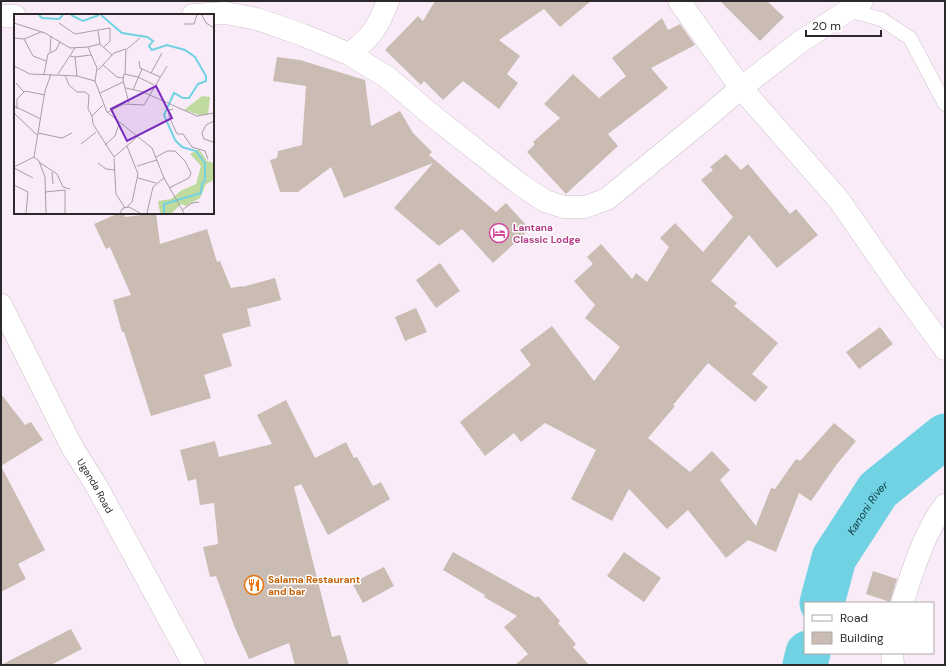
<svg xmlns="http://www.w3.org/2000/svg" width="946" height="666" font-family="'DM Sans',sans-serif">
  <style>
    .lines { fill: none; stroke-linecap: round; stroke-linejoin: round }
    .river { stroke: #71d2e4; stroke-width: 45 }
    .building { fill: #cabcb2 }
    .service-casing { stroke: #cec1cc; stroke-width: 15 }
    .minor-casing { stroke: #cec1cc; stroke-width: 23 }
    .primary-casing { stroke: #cec1cc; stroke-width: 23 }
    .service { stroke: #fff; stroke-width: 14 }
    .minor { stroke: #fff; stroke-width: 22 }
    .primary { stroke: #fff; stroke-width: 22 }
    .labels { text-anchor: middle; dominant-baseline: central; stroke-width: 3; stroke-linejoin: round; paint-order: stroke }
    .hotel-label { font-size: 10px; font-weight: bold; fill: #b23c85; stroke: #fff; text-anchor: start }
    .street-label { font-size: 10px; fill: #2d282c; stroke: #fff }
    .food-label { font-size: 10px; font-weight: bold; fill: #c56008; stroke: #fff; text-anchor: start }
    .water-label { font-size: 11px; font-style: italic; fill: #144149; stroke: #fff }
    .inset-river { fill: none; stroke: #71d2e4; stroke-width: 2 }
    .inset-road { fill: none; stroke: #a79ea6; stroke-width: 1 }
    .view { fill: #7b2cbf; fill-opacity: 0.15; stroke: #7b2cbf; stroke-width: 2 }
    .inset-edge { fill: none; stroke: #2d282c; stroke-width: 2 }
  </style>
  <rect width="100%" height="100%" fill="#f9ecf8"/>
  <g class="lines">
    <g class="river">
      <path id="s1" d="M822,603L834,558L878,490L945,436"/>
      <path d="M805,665L808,653"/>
    </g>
  </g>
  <path class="building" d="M435,1H591L560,27L544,9L499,40L520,56L507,74L518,83L499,109L463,81L443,100L424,81L421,85L385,50L418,16L423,21Z
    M720,1H767L784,17L760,41Z
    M662,18L668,30L680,24L695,45L651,68L668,88L608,134L618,146L566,194L527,152L535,144L533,142L560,118L544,104L573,74L599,98L626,76L612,58Z
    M277,57L300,60L365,80L371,126L400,111L413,133L432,152L429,155L496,212L506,203L530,229L493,263L462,229L439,246L394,208L433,163L344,198L331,167L298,192H280L270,160L277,158L278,151L302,145L306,86L273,81Z
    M726,154L741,170L748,164L790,214L796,209L818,235L777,268L749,235L711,281L737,303L734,306L778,343L752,374L768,387L755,402L708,363L673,405L675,406L648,438L690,472L712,451L730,470L720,480L756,526L771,488L775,489L796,459L800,461L834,423L856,441L837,464L811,501L799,493L776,552L748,540L726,558L688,510L667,529L629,489L612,521L571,499L596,450L545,423L521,442L514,433L485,456L460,422L531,365L520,350L552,326L594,381L620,347L585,318L595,305L574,281L593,264L587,257L601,244L632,279L636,273L647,282L669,247L660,238L675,223L703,252L733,217L701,180L713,170L710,167Z
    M119,213H124L125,217L156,213L160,244L207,229L217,262L220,261L231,288L242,286V287L275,278L281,300L247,309L251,326L222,334L232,366L204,375L211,398L151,416L124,332H122L113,300L131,295L110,247L106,249L94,224Z
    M440,263L460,291L436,308L416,280Z
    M416,308L427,332L405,341L395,317Z
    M880,327L893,344L859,369L846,352Z
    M1,394L25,425L31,422L43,440L1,466L45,550L18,564L26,579L1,592Z
    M286,400L315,458L346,442L354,458L357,457L373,486L381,482L390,499L328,535L301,484L294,487L332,637L340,635L349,665H295L289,643L249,659L235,628L216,576L210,577L203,547L218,544L214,503L200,505L196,479L188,481L180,450L215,441L219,457L272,444L257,415Z
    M453,552L536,598L538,596L560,621L558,623L576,644L573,647L589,665H515L528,654L504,627L517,616L484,597L485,595L443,570Z
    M624,552L661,578L644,602L607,576Z
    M384,567L394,586L363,603L352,583Z
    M873,571L897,579L890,602L866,594Z
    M71,629L82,649L51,665H1Z"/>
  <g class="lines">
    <g class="service-casing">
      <path id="service" d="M847,10L881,19L910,38L945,104"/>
    </g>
    <g class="minor-casing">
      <path id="minor" d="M679,1L741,88L839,200L898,285L945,349
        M193,15L225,13L257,19L303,35L349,54L387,77L434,117L521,185L545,201L564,207H585L607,199L707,117L741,88L800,42L862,1
        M1,16H15
        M349,54C372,37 378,27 388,1
        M902,603C913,571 924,532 945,505
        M892,653L893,665"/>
    </g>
    <g class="primary-casing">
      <g id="primary">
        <path id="s2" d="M1,305L72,447L96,485L194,665"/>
      </g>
    </g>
    <use href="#service" class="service"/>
    <use href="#minor" class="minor"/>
    <use href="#primary" class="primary"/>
  </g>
  <defs>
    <g id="hotel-ring" transform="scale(1)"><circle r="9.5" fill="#fff" stroke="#d1479c" stroke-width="1.5"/><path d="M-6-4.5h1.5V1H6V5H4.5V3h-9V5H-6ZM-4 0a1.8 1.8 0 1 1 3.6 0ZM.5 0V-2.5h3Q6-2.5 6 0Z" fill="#d1479c"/></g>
    <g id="restaurant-ring" transform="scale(1)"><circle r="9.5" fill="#fff" stroke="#e8710a" stroke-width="1.5"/><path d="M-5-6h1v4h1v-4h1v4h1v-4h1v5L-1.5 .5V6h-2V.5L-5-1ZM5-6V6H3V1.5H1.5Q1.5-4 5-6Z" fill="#e8710a"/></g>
  </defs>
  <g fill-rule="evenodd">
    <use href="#hotel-ring" x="499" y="233"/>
    <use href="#restaurant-ring" x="254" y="585"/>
  </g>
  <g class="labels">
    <g class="hotel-label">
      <text x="513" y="227">Lantana<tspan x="513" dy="12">Classic Lodge</tspan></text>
    </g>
    <g class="street-label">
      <text stroke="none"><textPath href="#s2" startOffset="204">Uganda Road</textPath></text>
    </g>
    <g class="food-label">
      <text x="268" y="579">Salama Restaurant<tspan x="268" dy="12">and bar</tspan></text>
    </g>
    <g class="water-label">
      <text stroke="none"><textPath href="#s1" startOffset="107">Kanoni River</textPath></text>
    </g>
  </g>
  <g transform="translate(14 14)">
    <rect width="200" height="200" fill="#f9ecf8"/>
    <path d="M188,82L196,83L194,100L186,101L170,96ZM185,135L193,147L200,149V166L192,170L186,184L172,192L167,190L158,199H146L144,187L157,185L168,176L182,170L187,152L176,140Z" fill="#beda9f"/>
    <path class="inset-river" d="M25,1L28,4L45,5L49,1M57,1L69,7L85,1M87,1L108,19L133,23L139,27L135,32L138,36L153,31L171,36L181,43L192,62V67L184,70L175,84H169L160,79L150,101L161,126L168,133L182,137L191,149V166L188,170L187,179L150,190V199"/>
    <path class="inset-road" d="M188,1L192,9L200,14M0,9L31,19L56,34L74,33L83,54L81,67M45,9L61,20L96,14V27L90,33M170,10H180L183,1M84,17L86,30L98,41M0,24L10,25L27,18M10,25L19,42L32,47M74,33L86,30M113,35L126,24M36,38L37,22M56,42L61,43L63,62M61,43L77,41M125,47L126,54L146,63M89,51L103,63L109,64M0,52L16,60L63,62L81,67L93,98L138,134L150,164L170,199M84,56L100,39L112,35L111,60M137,59L148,39M30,60L34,40L42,36L46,28M44,60L61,34M51,61L55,71L63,78H71L75,81L74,95L78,102M2,69L10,78M112,74L129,78L183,102L200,99M119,76L128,55M86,79L109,68M115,89L109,66L110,60L124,63L140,71M89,91L78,102L79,110L100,143L123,123M0,92L27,105M3,95V85L11,77L31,81M159,95L155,96V102L163,120H169L178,133L191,137L194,145M94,98L110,90L130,91L153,52M0,99L23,121M24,119L48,124L58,119M200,127V140M199,128L190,125L188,119L192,111L200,107M67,130L82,118M91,131L101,122L105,110M20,143L25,147L31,163L32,199M142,143L153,137H161L171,147L177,159L175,164L155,174M100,144L102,180L111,194M25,148L43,160L49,173L56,175M84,149L92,155L101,156M123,152L143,146M0,153L20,143L31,77L37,60M0,154L19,164M38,158L39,170M124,164L142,169M0,171L14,178L12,199M31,178L51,176V199M112,194L118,188L124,160L113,132M168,196L178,189L185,188M106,199L109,194L115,193L126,199M133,199L139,173L150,164"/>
    <path class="view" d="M142,72L158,104L113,127L97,95Z"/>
    <rect width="200" height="200" class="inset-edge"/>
  </g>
  <rect width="946" height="666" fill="none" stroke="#2d282c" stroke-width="4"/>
  <rect x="804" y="602" width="130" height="52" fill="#ffffff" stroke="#aba9ab"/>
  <rect x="812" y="615" width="20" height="6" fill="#ffffff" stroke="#aba9ab"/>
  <text x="840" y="622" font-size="12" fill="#2d282c">Road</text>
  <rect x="812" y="632" width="20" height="12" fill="#cabcb2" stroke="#aba9ab"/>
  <text x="840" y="642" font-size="12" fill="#2d282c">Building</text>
  <path d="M806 30v6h75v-6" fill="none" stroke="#2d282c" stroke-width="2"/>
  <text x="812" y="30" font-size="12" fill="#2d282c" stroke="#ffffff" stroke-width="3" paint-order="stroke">20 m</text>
</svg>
